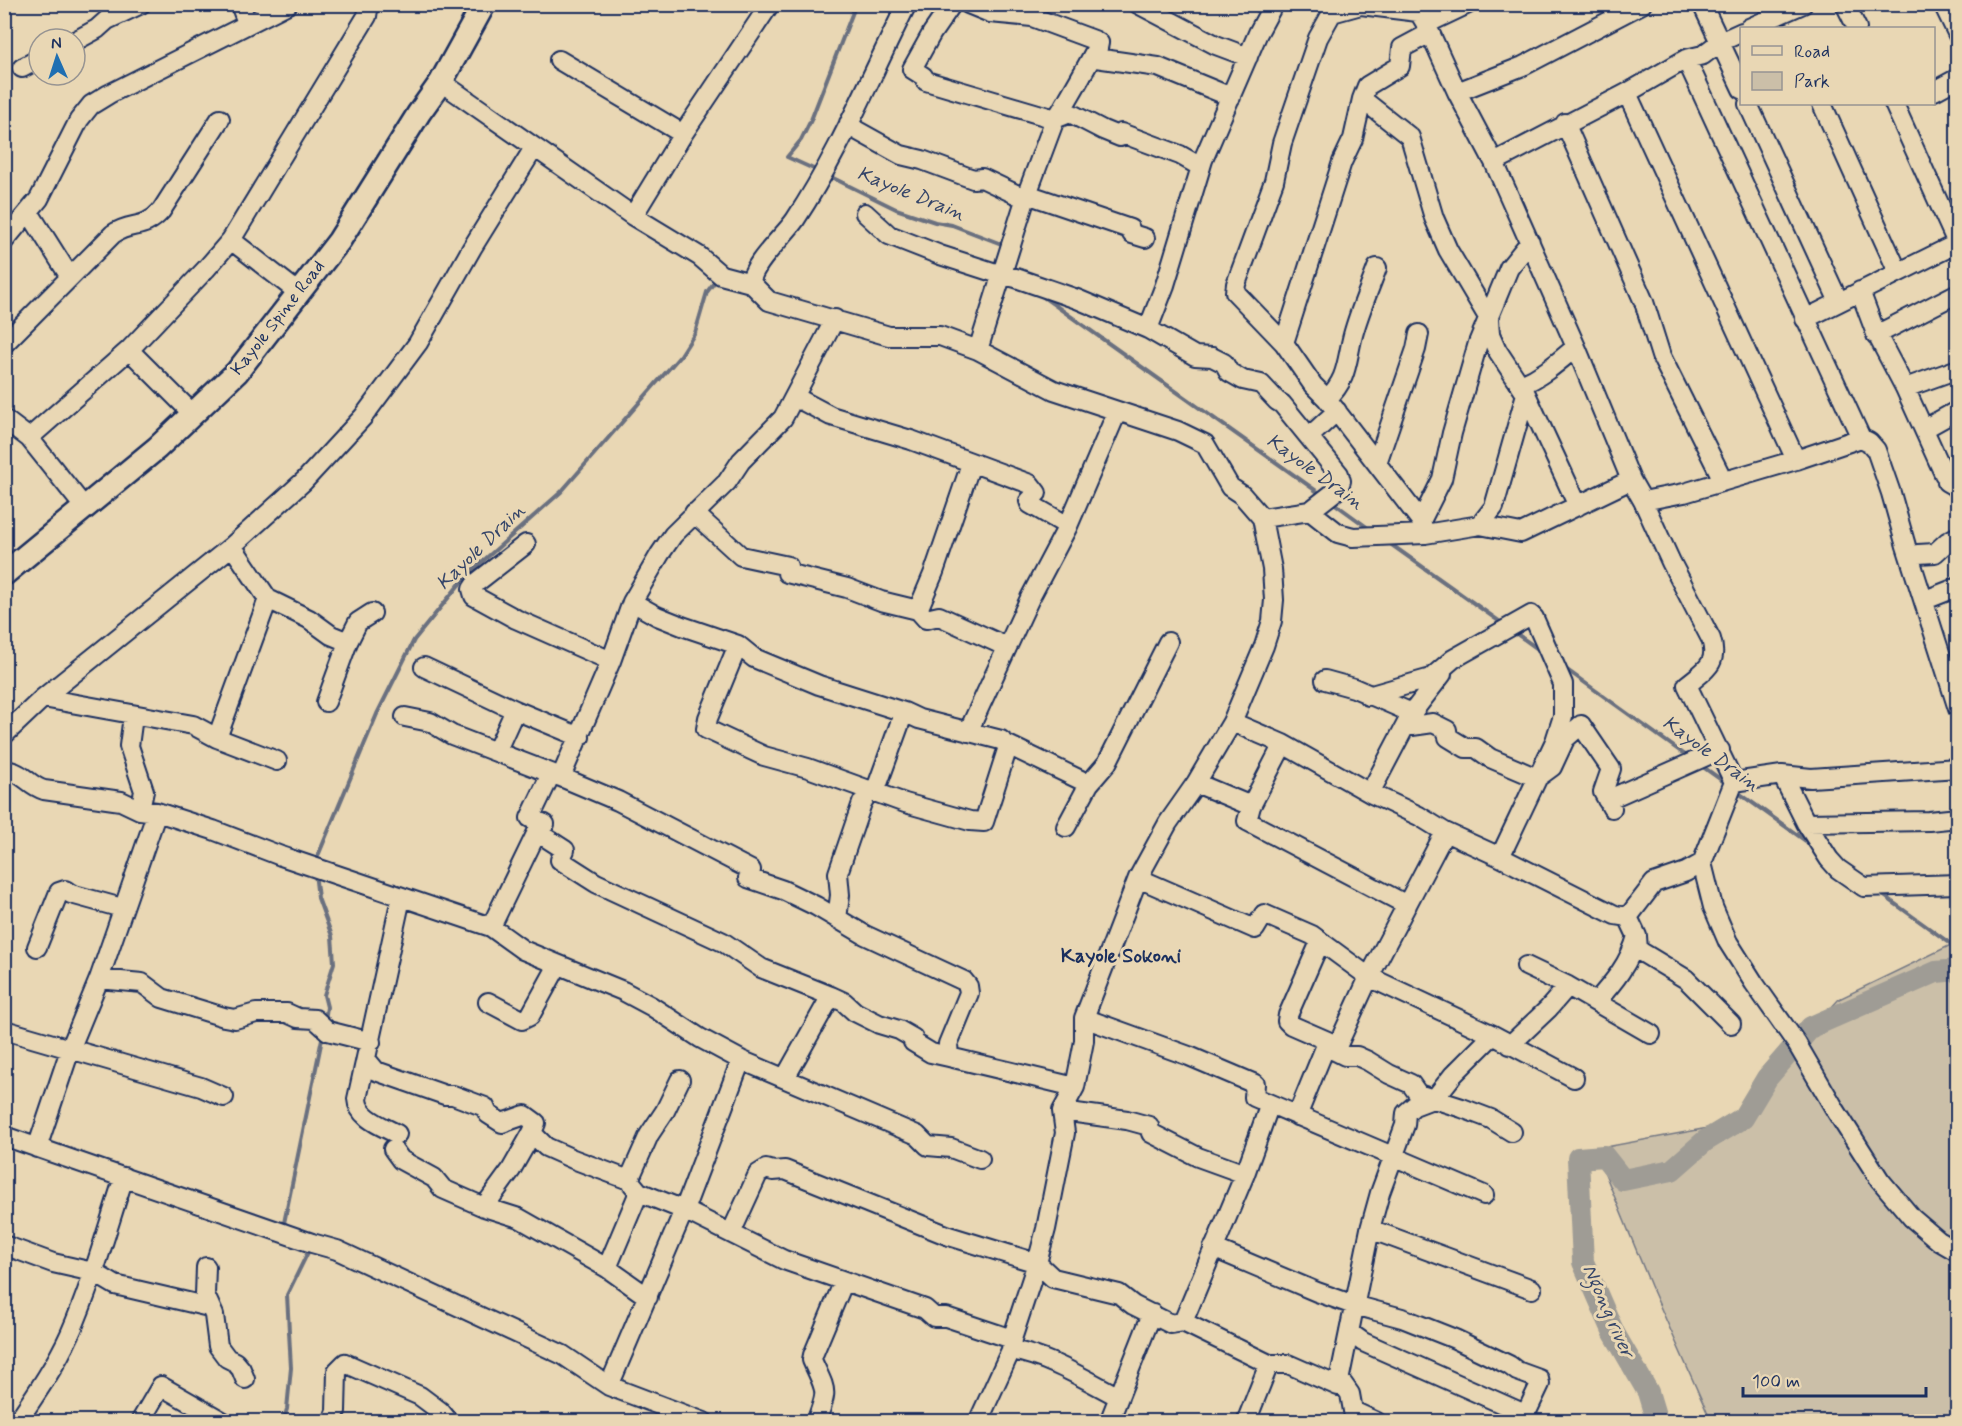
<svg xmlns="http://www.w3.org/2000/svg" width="1962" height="1426" font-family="Mynerve,sans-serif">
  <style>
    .green { fill: #cbbfa8; stroke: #737783; stroke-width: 1.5 }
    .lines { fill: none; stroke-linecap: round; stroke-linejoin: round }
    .stream { stroke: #6a707f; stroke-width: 4 }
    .river { stroke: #9f9c95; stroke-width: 22 }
    .minor-casing { stroke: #1b2f5e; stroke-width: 22 }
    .major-casing { stroke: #1b2f5e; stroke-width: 27 }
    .minor { stroke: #e9d7b4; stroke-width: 18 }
    .major { stroke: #e9d7b4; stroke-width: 22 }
    .labels { text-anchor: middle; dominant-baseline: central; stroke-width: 6; stroke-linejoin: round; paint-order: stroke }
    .street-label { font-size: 18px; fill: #1b2f5e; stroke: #e9d7b4 }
    .water-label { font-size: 20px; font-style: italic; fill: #354569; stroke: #e9d7b4 }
    .neighbourhood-label { font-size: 20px; font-weight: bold; fill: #1b2f5e; stroke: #e9d7b4 }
  </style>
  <rect width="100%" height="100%" fill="#e9d7b4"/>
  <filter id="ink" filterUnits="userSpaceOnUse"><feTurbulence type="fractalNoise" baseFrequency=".0167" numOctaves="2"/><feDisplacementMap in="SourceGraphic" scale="12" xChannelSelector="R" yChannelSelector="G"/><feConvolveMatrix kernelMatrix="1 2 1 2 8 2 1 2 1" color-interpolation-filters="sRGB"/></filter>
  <g filter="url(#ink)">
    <path class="green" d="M1957,942V1421H1711L1651,1286L1595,1149L1724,1125L1839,999Z"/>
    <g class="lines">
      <path class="stream" d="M818,171L787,157L801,140L811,120L856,4
        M827,175L896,209L935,222L952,225L1004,245
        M1042,296L1322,495
        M1331,501L1371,530
        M1389,543L1503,624
        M1514,632L1542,652
        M1563,667L1688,757
        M1699,764L1727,784
        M1736,791L1810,844
        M315,863L377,714L414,640L467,575L561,492L681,355L695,333L707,292L716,280
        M315,873L318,898L332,936L334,963L324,995L327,1007L325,1020
        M1880,893L1958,949
        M289,1226L284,1223L323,1034
        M283,1422L287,1409L291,1368L287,1295L310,1248"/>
      <path class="river" d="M1657,1422L1648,1392L1614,1333L1583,1262L1578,1158L1604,1156L1623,1180L1672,1170L1705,1141L1743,1118L1767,1078L1811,1027L1936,972L1958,970"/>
      <g class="minor-casing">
        <path id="minor" d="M240,4L247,23
          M952,4L932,33L912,69L923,76L926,81L1055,119L1070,113L1103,130L1120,137L1121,133L1180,155L1201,167
          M968,4L990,13L1032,17L1094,40L1099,43L1096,58L1158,67L1231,97
          M1138,4L1216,45L1248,57
          M1414,4L1426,24L1457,92L1494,162L1576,347L1631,480L1643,501L1671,562L1711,639C1719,664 1705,670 1687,685L1734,782L1702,863L1713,907L1728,942L1754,983L1797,1044L1836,1111L1880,1180L1912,1218L1939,1241L1958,1252
          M1702,4L1742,89
          M1845,4L1857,28
          M1943,4L1958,35
          M1418,12L1361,5L1332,13L1318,38L1282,143L1274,181L1236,284L1235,292L1284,343L1313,385L1327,399L1421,521L1425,534
          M1426,24L1468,4
          M1749,28L1803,4
          M75,41L97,29L107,20L141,4
          M1686,59L1861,438L1869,442L1876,450L1891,493L1906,546L1958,709
          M559,60L683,134
          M22,68L39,59
          M441,82L633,216L699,256L721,275L751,283L769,301L889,336H940L978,350L1054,390L1178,431L1205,444L1230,487L1242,495L1262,518L1272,569L1274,600L1272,621L1264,646L1232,722L1196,783L1168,823L1138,878L1084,1018V1041L1075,1087L1062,1111L1065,1133L1046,1229L1037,1263L1012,1339L1011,1350L978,1422
          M1934,91L1958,78
          M1457,92L1523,66L1642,4
          M1627,93L1796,460
          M1362,99L1410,137L1434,218L1448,250L1489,319L1490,334L1497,350L1526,394L1578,506
          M1748,104L1839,302
          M1822,104L1898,272
          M1894,104L1957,243
          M849,123L856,130L901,155L922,160L973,179L982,178L1024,198L1027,194L1130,229L1132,234L1145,238
          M1565,123L1644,302L1661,356L1723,480
          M1494,162L1627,93L1686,59L1703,55L1720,42L1742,32
          M29,212L70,277
          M865,213L889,235L940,255L1002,275L1016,278L1077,299L1148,329L1195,356L1212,357L1224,363L1229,372L1243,380L1261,384L1277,401L1282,404L1339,474L1341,481L1337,490L1310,511L1262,518
          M633,216L683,134L770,4
          M4,241L39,199L79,120L91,105L109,94L288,4
          M751,283C751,265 784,236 795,220C840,152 870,77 907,4
          M1860,291L1875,331L1905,388L1944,474L1947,476V482L1954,486L1958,485
          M299,293L231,240L367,16L369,4
          M1805,319L1958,243
          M1148,329L1165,285L1203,160L1258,33L1272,7L1268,4
          M1876,335L1958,293
          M1284,343L1342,162L1353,139L1362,99L1367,86L1400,66L1402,48L1430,33
          M4,344L113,234C132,221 143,231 161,211L220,119
          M129,350L193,414
          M978,350L1027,194L1055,119C1061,113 1063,107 1068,99C1079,80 1089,63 1099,43
          M1521,385C1543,376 1558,362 1576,347
          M1905,388L1958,369
          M795,397L831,416L911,440L1030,484L1037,493L1029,501L1030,504L1068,526
          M1327,399C1348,379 1346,362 1353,335C1359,312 1369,290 1377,268
          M4,419L29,438L84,507
          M1924,429L1958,410
          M1310,436L1337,411
          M29,438L129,350L206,269L231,240
          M1377,463L1416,349L1419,334
          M1643,501L1684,493L1796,460L1861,438
          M1310,511L1338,533L1353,537L1425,534L1480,525L1521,533L1631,480
          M694,513L741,556L788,566L787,573L847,588L881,601L918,610L926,619L939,616L1007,647
          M1421,521L1442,479L1452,433L1478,343L1509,268L1530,242
          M1480,525L1494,507L1526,394
          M526,544L476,583L472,589L474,596L516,619L611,661
          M232,546L268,599L217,738L277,761
          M1910,558L1918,554L1935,553L1947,542L1958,536
          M268,599L309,619L331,635L348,642L358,622L372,613
          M1925,600L1958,587
          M632,602L657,616L682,626L738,645L754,658L819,685L904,712L919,719L1001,740L1006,744L1007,750L984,822L970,821L905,803L808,768L764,756L706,729L708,718L738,645
          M918,610L934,572L971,464
          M424,667L515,710L580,737
          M1325,680L1354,688L1412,713V726L1433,723L1447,730L1448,737L1466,748H1476L1490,758L1537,778L1552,767L1565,739L1581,725L1611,769L1603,792L1612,808
          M1368,696L1431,678L1453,659L1531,615L1534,618L1563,684V716L1555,741L1500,857
          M43,698L193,725L217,738
          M326,702L348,642
          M133,716L129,746L144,791L140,810
          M405,717L430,722L452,735L561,777L618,801L751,870L748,878L783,890L816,906L865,935L964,981L968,986L969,993L948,1044L949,1057L1075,1087
          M1232,722L1283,744L1370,793L1419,816L1445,832L1500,857L1615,915L1628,917
          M968,732L1030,598L1068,526L1117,412
          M4,735L43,698L232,546L304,481L363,417L418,343L472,248L534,148
          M1006,744L1089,784
          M496,752L515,710
          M4,770C25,772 27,785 44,790L121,801L140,810L157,812L213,830L281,856L491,927L523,950L623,991L651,1006L700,1038L741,1060L917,1135L928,1146L951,1148L980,1159
          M1782,775L1806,823L1829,859L1838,869L1864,887L1958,884
          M561,777L611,661L632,602L660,554L673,535L727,482L741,461L783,418L835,319
          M1734,782L1782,775L1811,778L1958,768
          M1196,783L1251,806L1247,821L1407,905
          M875,792L904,712
          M1370,793L1412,713L1442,674
          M1607,800L1720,750
          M1251,806L1283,744
          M1806,823L1929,821L1958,818
          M545,824L530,818L551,774
          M1066,827L1089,784L1107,763L1168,642
          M1138,878L1255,929L1264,914L1312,935L1369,977L1493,1035L1574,1078
          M1628,917L1637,936L1638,950L1686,979L1731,1024
          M1628,917L1654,883L1686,872L1702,863
          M837,919L840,895L838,873L862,803L869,791
          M491,927L537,832L565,850L560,860L596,883L723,942L761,968L831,996L844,1002L855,1012L879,1024L899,1030L913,1038V1042L931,1053L949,1057
          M1320,942L1288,1015L1287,1021L1291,1025L1337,1045
          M37,947L59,892L65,890L71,894L122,908
          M1526,966L1568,986L1651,1034
          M99,979L142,983L162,998L224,1017L235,1019L256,1013H287L298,1018L315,1019L328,1031L371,1042
          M488,1002L522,1020L530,1016L558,965
          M1596,1002C1613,983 1630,963 1637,936
          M1084,1018L1189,1056L1255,1084L1254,1097L1484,1195
          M8,1031L201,1087L224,1097
          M1510,1045L1548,1009L1568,986
          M1335,1051L1369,977L1445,832
          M366,1059L376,1071L445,1095H453L485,1107L488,1114L502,1123L525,1115L536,1123L532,1133L546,1147L573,1159L629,1180L639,1192L684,1210L784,1260L925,1309L934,1317H946L1012,1339
          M785,1078L831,996
          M1062,1111L1127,1120L1149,1126L1151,1133L1198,1157L1245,1174
          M1297,1116L1324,1050L1327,1047L1345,1056H1357L1368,1061L1389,1074L1411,1084L1418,1094L1462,1108L1491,1119L1512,1132
          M397,1134C382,1126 358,1118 357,1099L401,898
          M4,1136L312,1243L337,1250L563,1355L609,1386L704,1422
          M37,1148L71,1047L99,979L157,812
          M393,1149L401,1160L434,1178L443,1189L484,1207L519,1218L607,1268L648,1297
          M629,1180L649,1135L665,1111L680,1080
          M484,1207L511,1170L532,1133
          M1370,1229L1532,1289
          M731,1233L758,1174L766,1169L773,1171L785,1170L949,1236L1037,1263L1053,1278L1119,1294L1133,1305L1171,1324L1183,1322L1269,1364H1288L1338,1386L1343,1384L1350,1394L1355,1422
          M4,1245L53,1263L93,1272L115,1285L209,1307
          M1213,1248L1317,1292L1354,1305L1402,1318L1455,1339L1509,1365L1517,1371L1539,1379L1540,1384L1522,1422
          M206,1267L205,1295L214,1315L218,1346L227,1358L235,1362L241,1369L245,1379
          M607,1268L639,1192
          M1183,1322L1245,1174L1270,1104
          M1349,1332L1363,1342L1525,1414
          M1011,1350C1050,1357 1084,1379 1119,1397
          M609,1386L684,1210L741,1060
          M1338,1386L1370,1229L1380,1193L1405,1125L1406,1113L1414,1106L1435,1098L1453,1075L1493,1035
          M1353,1411L1377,1422
          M17,1422C36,1394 56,1365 70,1334C92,1284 107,1229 124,1177
          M140,1422L161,1386L224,1422
          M332,1422L336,1411L337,1371L345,1363L420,1396L440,1411L449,1422
          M816,1422C829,1388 826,1392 812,1360L813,1355L844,1281
          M1109,1422L1147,1326L1153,1314
          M1246,1422L1269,1364"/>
      </g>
      <g class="major-casing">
        <path id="major" d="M4,574L157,448L237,372L339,241L419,113L441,82L484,4"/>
      </g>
      <use href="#minor" class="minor"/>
      <use href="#major" class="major"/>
    </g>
  </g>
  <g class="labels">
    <g class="street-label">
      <text transform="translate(278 318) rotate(-52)">Kayole Spine Road</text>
    </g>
    <g class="water-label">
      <text transform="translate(911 194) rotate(22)">Kayole Drain</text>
      <text transform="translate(1315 472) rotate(36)">Kayole Drain</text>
      <text transform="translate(481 547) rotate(-44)">Kayole Drain</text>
      <text transform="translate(1711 754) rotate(36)">Kayole Drain</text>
      <text transform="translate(1608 1311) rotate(66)">Ngong river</text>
    </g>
    <g class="neighbourhood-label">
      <text x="1121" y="956">Kayole Sokoni</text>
    </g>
  </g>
  <rect width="1962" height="1426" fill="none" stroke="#e9d7b4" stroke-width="24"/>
  <rect x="12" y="12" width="1938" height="1402" fill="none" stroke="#1b2f5e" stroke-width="2" filter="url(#ink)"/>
  <rect x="1740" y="27" width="195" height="78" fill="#e9d7b4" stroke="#979492" stroke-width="1.5"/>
  <rect x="1752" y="46" width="30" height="9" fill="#e9d7b4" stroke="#979492" stroke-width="1.5"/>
  <text x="1794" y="57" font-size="18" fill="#1b2f5e">Road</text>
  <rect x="1752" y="72" width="30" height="18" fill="#cbbfa8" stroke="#979492" stroke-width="1.5"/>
  <text x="1794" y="87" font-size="18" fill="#1b2f5e">Park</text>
  <g transform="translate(57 57) rotate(357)"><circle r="28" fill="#e9d7b4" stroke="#979492" stroke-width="1.5"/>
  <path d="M0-4.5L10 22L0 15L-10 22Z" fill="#1f6fb2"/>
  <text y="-9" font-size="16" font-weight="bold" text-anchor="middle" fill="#1b2f5e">N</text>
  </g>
  <path d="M1743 1387v9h183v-9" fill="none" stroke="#1b2f5e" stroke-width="3"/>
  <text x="1752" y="1387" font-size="18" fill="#1b2f5e" stroke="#e9d7b4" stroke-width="4.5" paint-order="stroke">100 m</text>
</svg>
